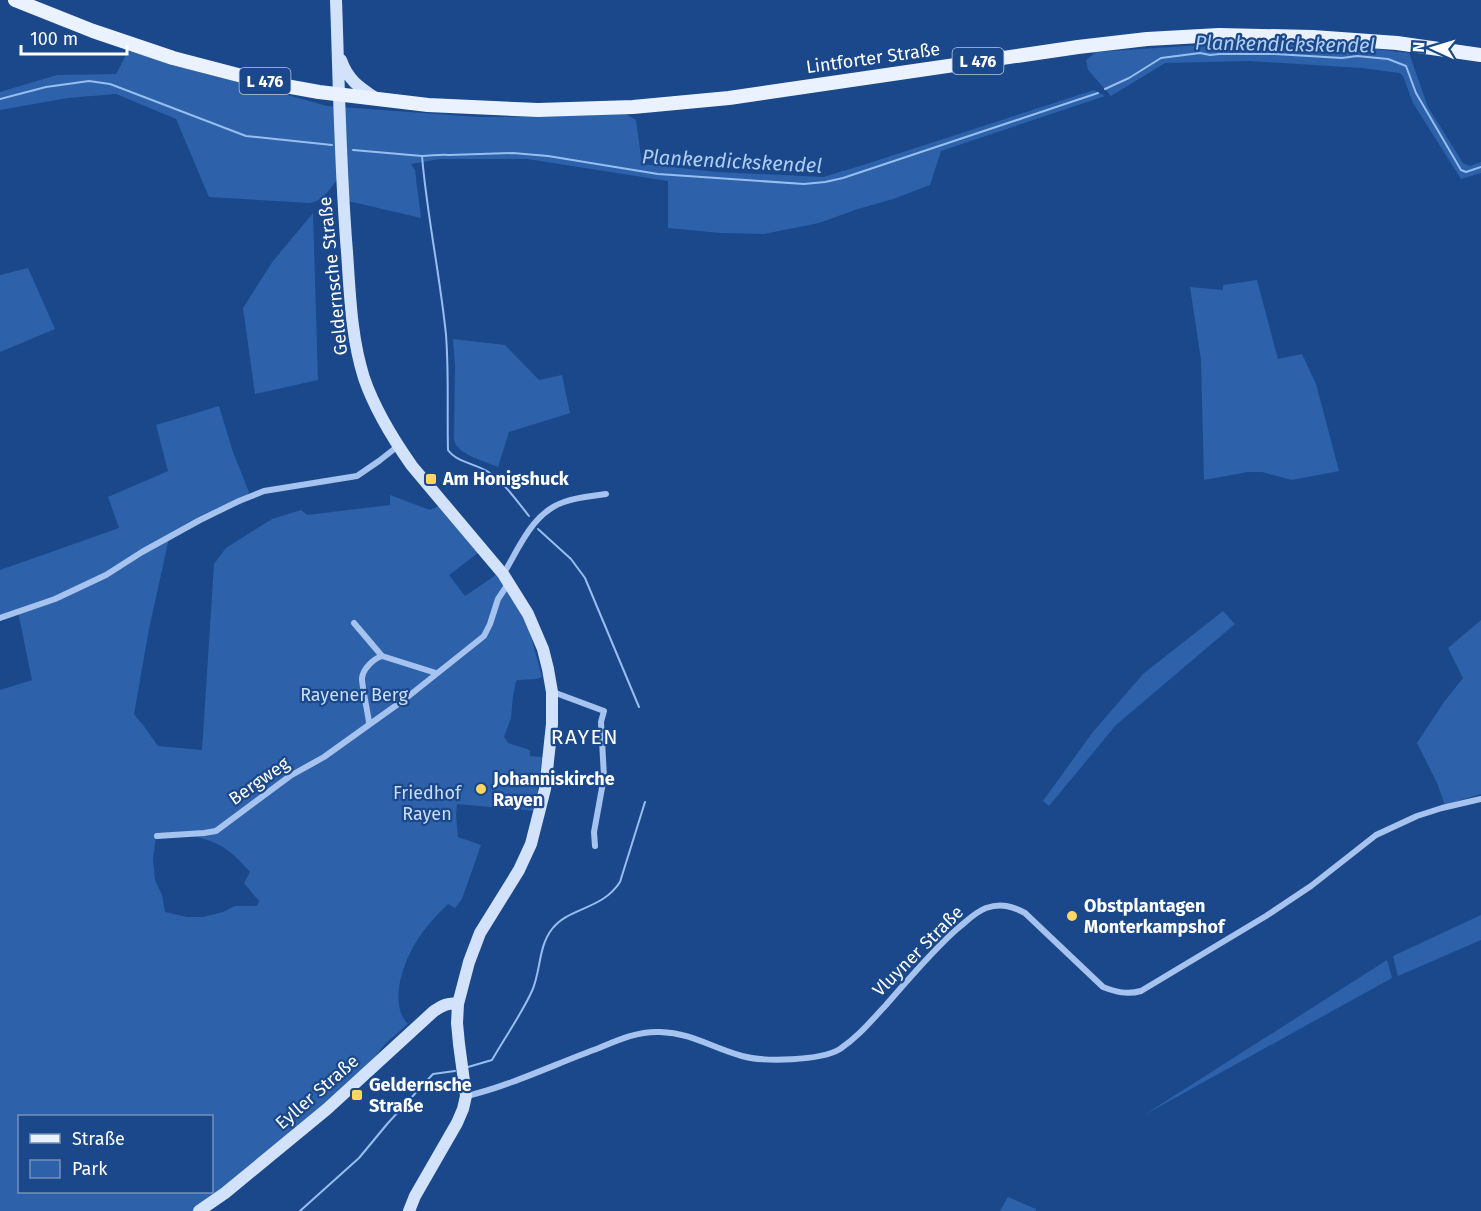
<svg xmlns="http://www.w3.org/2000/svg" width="1481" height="1211" font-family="'Fira Sans',sans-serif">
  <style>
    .green { fill: #2d61aa; fill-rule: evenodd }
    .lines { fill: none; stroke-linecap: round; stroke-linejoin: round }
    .stream { stroke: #97bef0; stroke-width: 2 }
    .street { stroke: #a5c3ee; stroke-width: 6 }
    .secondary { stroke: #d2e2fa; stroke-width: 12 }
    .primary { stroke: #ebf2ff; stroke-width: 14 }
    .poi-dot { fill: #ffd661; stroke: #1a488b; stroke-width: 2 }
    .labels { text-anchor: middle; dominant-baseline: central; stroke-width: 4.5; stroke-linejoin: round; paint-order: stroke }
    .shield { fill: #1a488b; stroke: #bac8dc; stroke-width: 1.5 }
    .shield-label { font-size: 16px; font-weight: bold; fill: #fff }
    .street-label { font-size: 18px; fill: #fff; stroke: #1a488b }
    .poi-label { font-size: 18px; font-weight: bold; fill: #fff; stroke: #1a488b; text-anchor: start }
    .park-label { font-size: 18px; fill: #cadefa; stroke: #1a488b }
    .water-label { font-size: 20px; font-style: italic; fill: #b0cef5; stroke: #1a488b }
    .quarter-label { font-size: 21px; letter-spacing: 1.5px; fill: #fff; stroke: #1a488b }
  </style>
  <rect width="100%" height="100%" fill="#1a488b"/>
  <path class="green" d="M1217,44H1333L1409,53L1428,107L1463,163L1470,166L1481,162V173L1461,179L1413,103L1403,76L1400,73L1362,68L1250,61L1165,63L1111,96L1088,70L1086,60L1096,52Z
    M128,51L327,106L478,117H537L626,114L636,120L642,164L718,172L823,177L860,166L1094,90L1105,96L941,151L930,185L893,199L858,209L819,223L764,234L720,233L668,228V181L527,159H440L411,164L415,170L421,218L348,201L337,180C329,190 322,202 309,203L209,197L176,119L116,94L68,98L0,110V92L57,75L116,74Z
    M313,213L318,380L255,394L243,308L273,261Z
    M28,268L55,329L0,352V275Z
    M1257,280L1278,359L1302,354L1316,384L1339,471L1292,480L1262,472H1248L1204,480L1201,360L1190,287L1223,290V285Z
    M453,339L505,345L539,380L562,375L570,413L509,432L498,467C484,461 458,455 454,440L455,365Z
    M219,406L233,452L249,492L241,505L239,502L169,538L149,629L134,714L143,725L158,746L202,750L214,564L226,548L272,519L301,510L307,515L390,505V495L430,510L439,506L478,553L449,575L465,596L496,575L527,622L542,677L537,679L518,680L516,681L513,696L511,718L504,737L508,743L530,750V756L542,757L535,811L457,804L456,814L458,837L481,845L462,899L455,908L448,904C438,914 428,924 420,936C405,957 387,1003 408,1024L384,1045L371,1062L227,1193L194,1211H0V690L32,680L18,612L0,616V570L119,528L108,497L168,471L156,425ZM177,834C212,838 227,845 250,872L244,883L259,901L257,906H235L223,912L203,917H187L165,912L162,895L155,880L153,859L156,835ZM20,1116H212V1192H20Z
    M1223,611L1235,624L1116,725L1049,806L1043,801L1092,733L1143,674Z
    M1481,620V794L1445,805L1437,783L1417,743L1444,702L1463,678L1448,648Z
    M1481,915V940L1398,976L1393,956Z
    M1387,960L1392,978L1144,1115Z
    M1008,1197L1036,1209V1211H1000Z"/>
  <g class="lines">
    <path class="stream" d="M1105,89L1129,78L1161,58L1200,53L1210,55L1220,54H1275L1342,58L1357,56L1388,59L1406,66L1416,93L1461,170L1466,172L1481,167
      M0,99L46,87L89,81L110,84L246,136L332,145
      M353,150L422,156C431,156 440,154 449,155L513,153L548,156L658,174L804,184L825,182L843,178L1098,93
      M422,156C427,216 440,275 446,335C449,373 447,412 448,450C457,463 478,464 490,473C506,485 517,501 529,516
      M538,529L571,559L585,578L639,707
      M468,1067L492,1060C505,1037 521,1015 532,991C541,971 538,947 552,929C569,907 602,910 620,882L645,802
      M300,1211L359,1158L388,1123L433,1074L455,1071"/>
    <path class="street" d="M504,573C519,548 533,512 564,502C577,497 592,496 606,494
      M0,618L55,599L106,575L142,552L200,520L239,501L264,491L357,476L379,461L398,446
      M354,623L382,656
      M553,692L604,711L601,722L604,777L594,832L595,846
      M369,723C368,712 362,688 362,678C363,669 373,659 382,656L436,673
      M157,836L204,833L216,831L290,776L324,757L405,699L484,636L490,624L498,599L508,584
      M467,1096C512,1085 555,1064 599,1048C618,1040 638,1031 660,1032C692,1033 712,1048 742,1056C764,1062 820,1061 840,1049C858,1037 871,1021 886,1005C909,979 931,952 957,929C966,922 975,912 986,908C1001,903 1012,906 1025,913L1103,987C1116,992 1127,995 1141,991L1266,916L1311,886L1376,835L1417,816L1442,808L1481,799"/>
    <path class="secondary" d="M336,0C339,84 340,168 347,252C350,294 351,337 364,378C375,410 393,439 412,466L503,574L528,614L543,649L548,669L552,692V724L545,789L531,844L519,870L480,933L469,962L458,1004L457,1023L459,1044L466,1096L463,1109L457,1123L415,1196L409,1211
      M341,60C348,80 359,87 377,99
      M199,1211L225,1193L327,1109L434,1011C442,1006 448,1002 458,1004"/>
    <path class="primary" d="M15,0L93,31L173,58L269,83L319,92L428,105L538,110L633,107L729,98L1078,47L1147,39L1219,35L1313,37L1397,43L1481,55"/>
  </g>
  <g class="poi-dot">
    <rect x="425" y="473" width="12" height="12" rx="3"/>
    <circle cx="481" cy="789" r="6"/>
    <circle cx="1072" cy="916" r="6"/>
    <rect x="351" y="1089" width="12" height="12" rx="3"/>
  </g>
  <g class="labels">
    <g class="shield">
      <rect x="952.5" y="48" width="51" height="26" rx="4.5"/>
      <rect x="239.5" y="68" width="51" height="26" rx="4.5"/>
    </g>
    <g class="shield-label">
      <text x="978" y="61">L 476</text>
      <text x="265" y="81">L 476</text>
    </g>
    <g class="street-label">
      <text transform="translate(873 58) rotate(-8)">Lintforter Straße</text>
      <text transform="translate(333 276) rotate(-96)">Geldernsche Straße</text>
      <text transform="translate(259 781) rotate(-35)">Bergweg</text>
      <text transform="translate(918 951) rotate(-45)">Vluyner Straße</text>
      <text transform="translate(317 1092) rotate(-41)">Eyller Straße</text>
    </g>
    <g class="poi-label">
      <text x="443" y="479">Am Honigshuck</text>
      <text x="493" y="779">Johanniskirche<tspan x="493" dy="21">Rayen</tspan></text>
      <text x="1084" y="906">Obstplantagen<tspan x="1084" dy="21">Monterkampshof</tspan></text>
      <text x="369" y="1085">Geldernsche<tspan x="369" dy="21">Straße</tspan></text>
    </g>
    <g class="park-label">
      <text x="354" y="695">Rayener Berg</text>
      <text x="427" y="793">Friedhof<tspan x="427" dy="21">Rayen</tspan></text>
    </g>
    <g class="water-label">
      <text transform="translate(1285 44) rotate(1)">Plankendickskendel</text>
      <text transform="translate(732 161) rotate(3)">Plankendickskendel</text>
    </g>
    <g class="quarter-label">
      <text x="585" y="737">RAYEN</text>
    </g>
  </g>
  <rect x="18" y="1115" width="195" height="78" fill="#1a488b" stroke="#7691b9" stroke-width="1.5"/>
  <rect x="30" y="1134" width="30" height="9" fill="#ebf2ff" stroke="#7691b9" stroke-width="1.5"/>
  <text x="72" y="1145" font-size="18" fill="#ffffff">Straße</text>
  <rect x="30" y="1160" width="30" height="18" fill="#2d61aa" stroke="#7691b9" stroke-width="1.5"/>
  <text x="72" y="1175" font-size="18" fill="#ffffff">Park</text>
  <g transform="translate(1433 48) rotate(274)" stroke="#1a488b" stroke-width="4.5" paint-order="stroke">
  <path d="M0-4.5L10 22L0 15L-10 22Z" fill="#ffffff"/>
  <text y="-9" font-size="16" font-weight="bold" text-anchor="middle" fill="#ffffff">N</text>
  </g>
  <path d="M21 45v9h106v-9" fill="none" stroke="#ffffff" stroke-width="3"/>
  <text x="30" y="45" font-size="18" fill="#ffffff" stroke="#1a488b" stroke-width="4.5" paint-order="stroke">100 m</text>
</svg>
